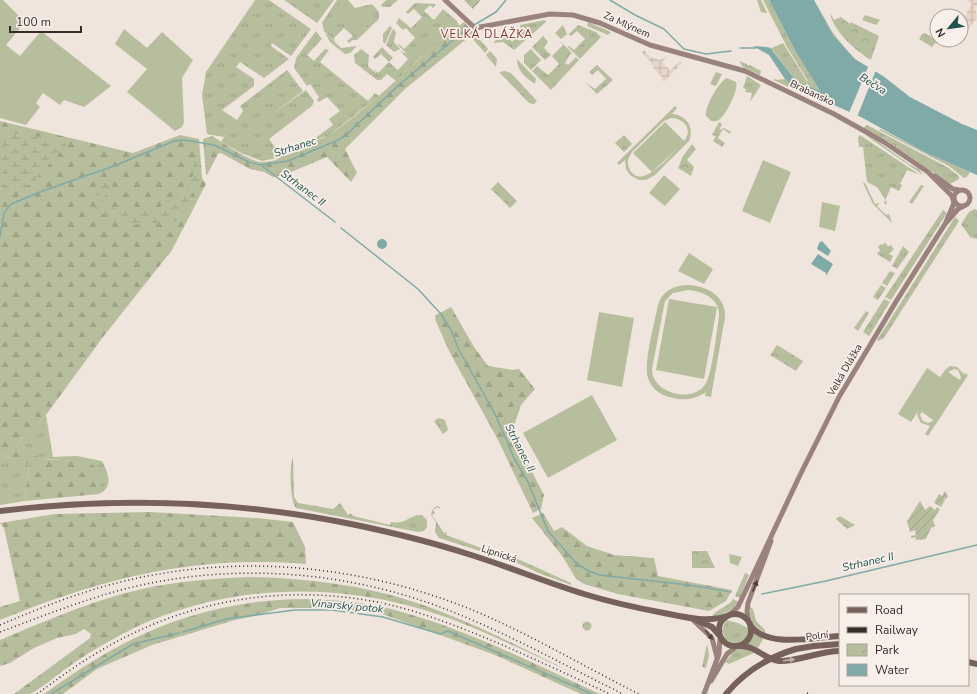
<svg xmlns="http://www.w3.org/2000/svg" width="977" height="694" font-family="'Nunito Sans',sans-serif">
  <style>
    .grass { fill: url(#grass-tufts) }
    .forest { fill: url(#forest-firs) }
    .wetland { fill: url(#wetland-marsh) }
    .park { fill: url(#park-crowns) }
    .garden { fill: url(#garden-furrows) }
    .pitch { fill: #b7be9e; fill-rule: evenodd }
    .plaza { fill: url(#plaza-grid) }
    .water { fill: #7faaa7 }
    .pier { fill: #f0e5dd }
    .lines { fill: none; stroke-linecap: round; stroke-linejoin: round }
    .stream { stroke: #7faaa7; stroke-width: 1.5 }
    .secondary { stroke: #9a837c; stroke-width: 5 }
    .primary { stroke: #76615b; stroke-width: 6 }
    .rail { stroke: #352b29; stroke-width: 1.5; stroke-dasharray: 1 3; stroke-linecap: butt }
    .primary-bridge { stroke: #76615b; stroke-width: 6 }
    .oneway { fill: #4e413e }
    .oneway2 { fill: #beafa9 }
    .labels { text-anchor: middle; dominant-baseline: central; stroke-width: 3.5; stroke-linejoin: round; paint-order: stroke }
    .street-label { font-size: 10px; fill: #352b29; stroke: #f8efe9 }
    .neighbourhood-label { font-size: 11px; letter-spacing: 1px; fill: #7c3329; stroke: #f8efe9 }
    .water-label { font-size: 11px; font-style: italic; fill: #225350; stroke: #f8efe9 }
  </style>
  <defs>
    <pattern id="grass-tufts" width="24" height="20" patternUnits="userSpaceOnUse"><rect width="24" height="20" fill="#b7be9e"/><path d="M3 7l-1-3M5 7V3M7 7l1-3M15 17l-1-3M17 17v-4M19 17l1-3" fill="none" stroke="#9ea388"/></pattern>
    <pattern id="forest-firs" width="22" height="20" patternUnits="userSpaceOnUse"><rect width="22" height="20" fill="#b7be9e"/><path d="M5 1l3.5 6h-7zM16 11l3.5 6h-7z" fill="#9ea388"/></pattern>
    <pattern id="wetland-marsh" width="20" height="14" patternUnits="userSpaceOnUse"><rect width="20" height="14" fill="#b7be9e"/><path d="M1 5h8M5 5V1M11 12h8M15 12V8" fill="none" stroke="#9ea388"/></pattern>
    <pattern id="park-crowns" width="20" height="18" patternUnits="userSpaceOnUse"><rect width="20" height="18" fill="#b7be9e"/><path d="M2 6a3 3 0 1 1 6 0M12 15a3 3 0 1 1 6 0" fill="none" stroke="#9ea388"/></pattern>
    <pattern id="garden-furrows" width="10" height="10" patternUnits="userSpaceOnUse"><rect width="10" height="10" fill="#b7be9e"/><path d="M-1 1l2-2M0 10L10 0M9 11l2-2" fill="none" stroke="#9ea388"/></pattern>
    <pattern id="plaza-grid" width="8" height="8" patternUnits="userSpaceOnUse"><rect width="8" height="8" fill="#e6d4c6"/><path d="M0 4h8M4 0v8" fill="none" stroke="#c6b6aa"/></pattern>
  </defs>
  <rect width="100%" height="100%" fill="#f0e5dd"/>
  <path class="grass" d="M255,0H269L311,29L291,56L272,43L271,46L289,59L264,78L240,62L236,67L254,79V86L222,110L237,120L243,111L240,106L287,70L303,91L271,115L306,90L314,101L312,106L269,139L282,157L262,161L241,153L221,142L224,137L207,134L202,95L206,72Z
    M284,0H334L317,23Z
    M337,0H348L355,8L372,4L379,12V19L357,40H353L349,43L347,41L353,36L344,28L334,38L335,42L324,31L322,23Z
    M386,0H398L390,7H383L381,5Z
    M757,0H761L767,13L761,12Z
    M763,0H769L797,54L820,91L802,86L797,82L773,51L767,47L772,48L783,43L807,81L805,82L808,81L787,47Z
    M814,0L833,33L853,58L833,35Z
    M415,3L436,4L433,8L430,5L424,11L434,20L443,9L457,21L459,26L419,59L396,81L387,74L381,80H377L355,63L354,55L361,49L369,55L368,66L377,74L374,69L378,73L389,62L381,54L375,59L373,57L382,47L393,58L389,62L398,70L408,59L400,51L407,54L398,45L399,44L404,49L415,38L406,28L403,30L396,23L399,18L411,28L422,17L414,9L408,14L406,12Z
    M865,15L880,20L876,25L862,20Z
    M545,20L546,22L514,50L503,42L493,43L498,38L497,37L507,35L512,42L514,40L512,37V34L520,41L522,39L516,33L521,32L520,25Z
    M588,22L611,32L608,35L587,26Z
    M563,25L567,34L561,39L555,33Z
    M578,25L596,32L601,37L580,59L568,47L569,46L574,50L585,39L577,31L571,36L569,34Z
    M390,26L392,28L385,44L383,42V34Z
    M393,29L396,32L394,42L400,49L394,52L386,45Z
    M316,31L322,39L307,55L314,61L325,49L329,50L320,62L368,101L375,93L379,96L328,136L315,140L314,139L333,125L329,119L340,111L327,97L319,102L317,100L319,97L310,84L307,86L294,68L296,58Z
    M325,33L341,48L357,46L350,53L345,54L330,42Z
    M474,33L488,49L485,53L470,36Z
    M925,33L937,41L932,47L919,39L922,34Z
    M543,36L548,42L544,48L551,55L545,60L532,47Z
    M559,40L575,56L571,53L565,63L568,65L576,57L579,60L551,90L532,71L537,66L548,75L559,64L552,56L563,45Z
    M531,49L541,60L531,70L524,63V55Z
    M490,51L497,59L496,67L486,55Z
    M517,59L536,79L535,84C526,78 517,71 517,59Z
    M739,61L747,64V66L750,65L761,71L760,75L743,67Z
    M597,65L613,80L597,94L585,82L595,89L606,79L598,70L592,75L589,72Z
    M505,71L511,73L537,101L534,104L529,103L499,72Z
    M747,76L761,85L750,102L752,93L745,92L746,89L743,88Z
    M775,79L777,80L785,79L793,87L791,88L773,80Z
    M719,122L722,124L719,130L724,128L731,132L730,134L723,129L718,138L725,143L722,147L713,141L716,136L712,135Z
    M867,125L947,167L959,176V179L950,184L883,138L863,128Z
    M881,129L924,152L970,172L967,177L964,178L949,166L879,130Z
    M860,135L920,175L907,170L900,184L902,185L899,191L891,187L885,201L887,202L886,205L884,203L885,199L877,187L867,182L863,147H859L858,138Z
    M865,135L877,141L909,164L919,169L923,175Z
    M863,183H865L875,204L878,203L879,204L877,206L886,215L889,214L892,223L873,204Z
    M921,185L924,186L912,204L909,202Z
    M975,209L977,210V239L970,237L961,224L969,212Z
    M943,210L947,213L891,300L885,297Z
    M955,217L959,221L884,338L878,341L877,340L888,323Z
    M884,241L881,244L883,245L885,242L888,247L890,245L894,249L889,254L893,256L890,262L877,254L880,250L878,247Z
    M903,246L909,252L897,269L892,266Z
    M890,271L895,273L887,286L882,283Z
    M881,285L886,288L878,300L873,297Z
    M884,299L890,302L869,336L863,332Z
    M866,311L869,313L858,331L854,328Z
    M46,415L53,457L77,456L102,461C108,472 114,487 99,494V469C87,466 74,462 62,460C39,458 35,462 19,441Z
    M439,418L445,420L448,430L443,434L434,421Z
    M0,452L7,457L29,463L25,501L0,505Z
    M293,457L294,497L298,503L333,509L340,503L348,515L351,513L353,516L390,525L391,522C407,525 409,514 422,515L427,520V527L424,531L418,532L296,508C290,502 289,465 293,457Z
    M437,506L440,507V509L438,507L433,510L435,513L432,515L444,533L447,532L446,535L506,557L507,554L571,583V585L541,574L515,562L439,538L435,532L436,522L431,515L432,510Z
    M745,573L749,575L740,598L735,596Z
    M733,599L739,602C731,612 724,614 712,617C716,608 728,608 733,599Z
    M749,606L753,609L756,621L765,630V633L752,624Z
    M726,620L738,623L748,628C748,637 744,642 735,643L726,640L722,631Z
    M582.5 626a4.5 4.5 0 1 1 9 0a4.5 4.5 0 1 1-9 0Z
    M754,632L764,637L758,648L748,644Z
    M707,644L709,655L706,668L702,667Z
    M743,648L756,652L729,664L725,662L735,650Z"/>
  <path class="forest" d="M464,22L474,33L405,89L345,149L357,173L351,182L327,157L284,175L273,177L264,172L250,169L221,153L218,154L207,175L206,174L203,139L212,136C223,143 252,163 263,162C281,162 287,151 301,144C309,140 321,141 329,135C378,102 417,57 464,22Z
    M0,121L133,153L180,135L199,139L202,178L206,184L172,250L103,337L46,415L19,441C45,476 70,447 99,469V494L25,501L29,464L7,457L0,452Z
    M451,307L474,347L488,366L513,370L519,369L535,389L521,405L515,423L510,430L544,495L541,509L533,513L497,438L450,353L435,319L436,315Z
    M150,512L258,518L293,522L305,547L306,564C192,555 104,578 0,620V607L20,601L4,528L0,523L55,514Z
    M543,513L554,531L562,527L587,546L614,555L654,558L658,576L732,590L726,601L709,611L618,594L584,584L576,579L563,557L532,518Z
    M249,577C306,578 363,585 417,603C471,621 522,648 573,673C526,652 480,628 431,612C334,581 227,584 134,628C112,639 91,651 71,665C63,670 36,693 29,694C24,694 19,694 14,694L90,638L91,634L84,629L76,634L57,638L34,648L10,663L0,666V640C40,623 80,606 122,594C164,582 206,579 249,577Z
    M305,599C335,600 366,602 395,610C467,629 534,664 600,694H581L495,655L385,615L337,608H280L259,615L235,620L152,645L97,669L63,694H44C126,634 201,600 305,599Z"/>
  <path class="wetland" d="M10,133L64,140L66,146L31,184L8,193C6,189 2,183 0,179C0,166 0,142 10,133Z
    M198,157L201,177L177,221C143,225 124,230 95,208L94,197L105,182L113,186L102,200L108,206L125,211L158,209L172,197L187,188L194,173V159Z"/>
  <path class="park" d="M830,13L834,20L841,17L850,24L851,22L879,36L871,60C856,51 833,31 830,13Z
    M624,135L632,144L624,152L615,143Z
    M692,144L696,149L687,160L694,167L691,176L678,168L683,156Z
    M498,182L517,201L510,208L491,189Z
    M777,345L803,361L796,371L770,355Z
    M840,516L855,525L847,529L836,519Z
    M692,551H707L715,568H692Z
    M729,554L742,557L738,566L730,563Z"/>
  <path class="garden" d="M464,0H479L480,1L473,9Z
    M945,491L948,496L946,499L943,498L945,500L941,507L934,503L939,494L942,496Z
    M920,501L925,510L930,506L935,510L937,507L940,509L933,520L935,526L931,528L926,539L916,540L915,537L911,538V536L916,535L915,530L910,532L907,521Z"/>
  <path class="pitch" d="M0,0H3L25,22L6,45L20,56L41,31L111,86L84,107L64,100L60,105L43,93L36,103L40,107L26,125L0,118Z
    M343,0L369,24L358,34L334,11Z
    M124,29L147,48L162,32L193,60L182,78L184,122L182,127L175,131L127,92L147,69L115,44Z
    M716,72L722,74L716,86L710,84Z
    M727,78L736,82C739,90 726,114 720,119C717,122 714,121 711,121L706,116C704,108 719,81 727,78Z
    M675,106L677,108L672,114C686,115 695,127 689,141L655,175L646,180H639L630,175L626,169L625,160L619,165L617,163ZM671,118C685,118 693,131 684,141L665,122L633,153L652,172L680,146C669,156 638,196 628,165V160L632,152L664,121Z
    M763,160L791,172L770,223L742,211Z
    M664,175L680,189L665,206L649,193Z
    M822,202L840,206L835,231L819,227Z
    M689,253L713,269L704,284L678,271Z
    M688,285C707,286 726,296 725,317L711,397L705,396L706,392C696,399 684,401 673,398C662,396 651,389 648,378C643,364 655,321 658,305C662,291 674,285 688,285ZM688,290C703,291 720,299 719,316C717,329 712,374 706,383C694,405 651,393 652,369L665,301L673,293Z
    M669,299L717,307L704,379L656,370Z
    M599,312L634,318L622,387L587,380Z
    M950,366L957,367L964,374L965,373L968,375L928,436L925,434L930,426L921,423L918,417L917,413L911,422L898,414L927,368L940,377L945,370ZM954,369L958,370L961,377L960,380L948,372ZM922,412L933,420V421L928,423L923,421L920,415Z
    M592,395L617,440L548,478L523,433Z"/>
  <path class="plaza" d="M966,0H977V6H975L977,18L966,32L961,29V22L972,4Z
    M643,51H645L650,57L660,60L664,57H667L662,62L670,70L680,61L682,63L664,82L662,80L663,78L654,69L652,63L642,53Z"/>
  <path class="water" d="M769,0H814L833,35L855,59L883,76L910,97L962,124L977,130V175L924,152L861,117L793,87L785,79L769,55L753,46L767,47L771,49L797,82L820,91L797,54Z
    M377 244a5 5 0 1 1 10 0a5 5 0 1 1-10 0Z
    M822,241L831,251L828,256L817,249L819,243Z
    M818,254L833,264L826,276V273L811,264Z"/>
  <path class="pier" d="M868,67L876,70L857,117L849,113Z"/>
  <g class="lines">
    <path class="stream" d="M610,0L635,15L664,29L684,49L706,54L731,51
      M740,48H756
      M261,165L335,222
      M341,228L418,289L441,314L451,330L459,350L496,416L514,458L528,482L548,531L577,564L587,570L599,575L689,585L731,592
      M0,237L4,213L11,204L40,192L114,166L174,141L185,140L214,145L251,163L261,165L288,161L338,140L345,136L400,84L464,31L496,12L506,0
      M762,594L826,581L977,545
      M183,632L226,619L295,610H332L383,617L440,634L448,631L592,694
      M51,694L133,644L179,633"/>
    <path class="secondary" d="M445,0L475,28L550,14L573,15L600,23L650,45L745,71L834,114L884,142L928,172L952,196L954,203L946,222
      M935,176L953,189L959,190
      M954 198a8 8 0 1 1 16 0a8 8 0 1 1-16 0Z
      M729,615L738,607L800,475L839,397L897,300L945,224L958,209L964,206
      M693,620L712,638L717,657
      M749,623L747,611L748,603L771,541
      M711,681L727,654L737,646
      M704,694L719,654L720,638"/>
    <path class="primary" d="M0,511C118,497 240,501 356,525C394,533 431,542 468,554C507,566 545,582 584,594C610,602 637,608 664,613C684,617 707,623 727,616
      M719 630a16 16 0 1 1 32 0a16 16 0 1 1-32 0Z
      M696,620L712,627L719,635
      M750,625C767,649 815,637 840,636
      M739,646C755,645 764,659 779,661C796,662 820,651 840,651
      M796,649L814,646L840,644
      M968,662L977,664"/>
    <path class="rail" d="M0,625C33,611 67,597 102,587C223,552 353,562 470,609C528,633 583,666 639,694
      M0,632C40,617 80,601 121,590C223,563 333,569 432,604C498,628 560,663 623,694
      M807,693L809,694
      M37,694C68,671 101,648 136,632C228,588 336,583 431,617C492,638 551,667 610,694"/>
    <path class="primary-bridge" d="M726,694C744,672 769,657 796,649"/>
  </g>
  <defs><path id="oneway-solid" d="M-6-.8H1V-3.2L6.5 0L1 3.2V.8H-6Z"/></defs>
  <g class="oneway">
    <use href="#oneway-solid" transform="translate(755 586) rotate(-67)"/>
    <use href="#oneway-solid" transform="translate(709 635) rotate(51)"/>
  </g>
  <use class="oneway2" href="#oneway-solid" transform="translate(789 660) rotate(-7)"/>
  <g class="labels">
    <g class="street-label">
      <text transform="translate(627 25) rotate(24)">Za Mlýnem</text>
      <text transform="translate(812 93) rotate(25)">Brabansko</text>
      <text transform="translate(845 370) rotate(-60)">Velká Dlážka</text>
      <text transform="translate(499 554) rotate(19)">Lipnická</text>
      <text transform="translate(817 636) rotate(-7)">Polní</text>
    </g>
    <g class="neighbourhood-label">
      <text x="487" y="34">VELKÁ DLÁŽKA</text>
    </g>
    <g class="water-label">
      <text transform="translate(873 84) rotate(32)">Bečva</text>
      <text transform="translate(295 147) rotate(-18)">Strhanec</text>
      <text transform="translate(303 188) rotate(37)">Strhanec II</text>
      <text transform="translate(520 448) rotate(63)">Strhanec II</text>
      <text transform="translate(868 562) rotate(-13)">Strhanec II</text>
      <text transform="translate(347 606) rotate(5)">Vinarský potok</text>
    </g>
  </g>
  <rect x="839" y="594" width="130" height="92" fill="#f8efe9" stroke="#aaa19c"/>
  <rect x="847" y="607" width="20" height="6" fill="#76615b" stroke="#aaa19c"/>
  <text x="875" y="614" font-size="12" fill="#352b29">Road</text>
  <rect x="847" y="627" width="20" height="6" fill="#352b29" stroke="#aaa19c"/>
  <text x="875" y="634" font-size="12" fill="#352b29">Railway</text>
  <rect x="847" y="644" width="20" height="12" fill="url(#park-crowns)" stroke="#aaa19c"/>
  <text x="875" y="654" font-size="12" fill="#352b29">Park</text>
  <rect x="847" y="664" width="20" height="12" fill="#7faaa7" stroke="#aaa19c"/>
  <text x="875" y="674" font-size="12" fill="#352b29">Water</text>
  <g transform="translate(949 28) rotate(241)"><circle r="19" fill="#f8efe9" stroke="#aaa19c"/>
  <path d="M0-3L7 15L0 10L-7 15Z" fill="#225350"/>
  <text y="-6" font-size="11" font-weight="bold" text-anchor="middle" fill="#352b29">N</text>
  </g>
  <path d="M10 26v6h71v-6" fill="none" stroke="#352b29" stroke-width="2"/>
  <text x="16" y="26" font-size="12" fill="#352b29" stroke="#f8efe9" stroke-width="3" paint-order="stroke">100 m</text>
</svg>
